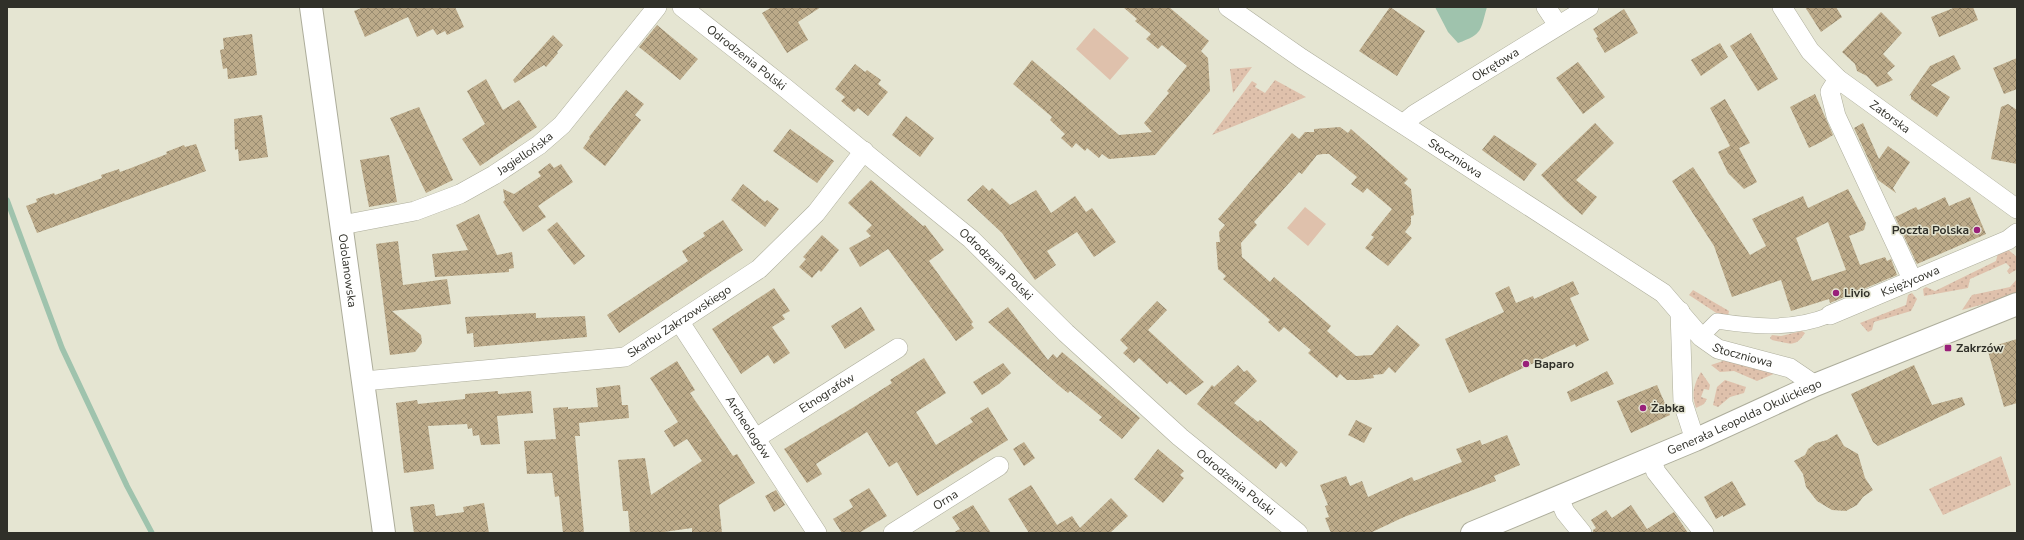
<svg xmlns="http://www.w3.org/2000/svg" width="2024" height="540" font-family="'Nunito Sans',sans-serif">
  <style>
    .grass { fill: url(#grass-dots) }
    .park { fill: #dfc1ac }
    .water { fill: #9fc3ad }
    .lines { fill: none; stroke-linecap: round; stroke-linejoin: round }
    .stream { stroke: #9fc3ad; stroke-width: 5.5 }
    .building { fill: url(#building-cross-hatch); fill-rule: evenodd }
    .pedestrian-casing { stroke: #adad9b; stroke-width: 16 }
    .minor-casing { stroke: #adad9b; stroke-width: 20 }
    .tertiary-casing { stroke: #adad9b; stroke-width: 24 }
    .pedestrian { stroke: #fff; stroke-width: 15 }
    .minor { stroke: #fff; stroke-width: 19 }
    .tertiary { stroke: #fff; stroke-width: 22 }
    .poi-dot { fill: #99207a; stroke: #e5e5d2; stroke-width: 1.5 }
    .labels { text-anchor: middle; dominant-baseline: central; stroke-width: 3; stroke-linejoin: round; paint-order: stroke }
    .street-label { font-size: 12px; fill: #303029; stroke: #e5e5d2 }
    .poi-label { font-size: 12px; font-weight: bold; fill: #303029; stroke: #e5e5d2; text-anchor: start }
  </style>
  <defs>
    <pattern id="grass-dots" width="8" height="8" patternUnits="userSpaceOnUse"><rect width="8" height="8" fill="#dfc1ac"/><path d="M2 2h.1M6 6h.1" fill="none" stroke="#c0a694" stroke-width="1.8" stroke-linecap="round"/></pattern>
    <pattern id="building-cross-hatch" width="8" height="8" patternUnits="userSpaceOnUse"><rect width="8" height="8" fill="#bcaa89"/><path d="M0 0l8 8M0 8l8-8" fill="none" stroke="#998b70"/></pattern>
  </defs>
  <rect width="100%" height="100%" fill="#e5e5d2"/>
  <path class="grass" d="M1252,67L1233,93L1230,69Z
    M1275,80L1306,97L1212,135L1252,81L1257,84L1255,87L1265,93Z
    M2006,248L2017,257L2016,270L2009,274L2007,271L2010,267L2006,263L1970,279L1968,288L1924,296L1923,289L1926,287L1935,291L1996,261L1998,253Z
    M2017,279V295L1962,310L1972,295L2010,287Z
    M1693,290L1729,311L1728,316L1724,318L1689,295Z
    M1912,293L1917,299L1911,311L1874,322L1872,330L1868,332L1860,323L1906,305L1908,295Z
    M1802,331L1805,333C1795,349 1788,343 1772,340L1770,338L1772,335L1781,336Z
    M1726,360L1776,373L1757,381L1734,371L1720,372L1711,365Z
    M1701,372L1710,385L1709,390L1704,389L1701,397L1707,399L1704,404L1696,408C1691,394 1694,384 1701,372Z
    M1725,380L1746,387L1744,393L1730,397L1718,407L1713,405L1717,387Z
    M2001,456L2011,485L1943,515L1929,489Z"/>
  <path class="park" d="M1094,28L1129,58L1110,80L1076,49Z
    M1305,207L1326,224L1308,246L1287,228Z"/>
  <path class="water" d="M1435,7H1487C1480,31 1483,34 1458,43L1448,32Z"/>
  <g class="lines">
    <path class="stream" d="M7,200L62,348L127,486L152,533"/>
  </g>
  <path class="building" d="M364,7H455L464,27L447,35L445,31L437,35L433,29L417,37L408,17L365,37L354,11Z
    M772,7H821L798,22L808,40L787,53L762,13Z
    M1123,7H1169L1209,41L1201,51L1208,58L1210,91L1155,155L1109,159L1102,154L1099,158L1087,148L1085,151L1076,143L1072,148L1061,138L1065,134L1050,120L1052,117L1013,84L1032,60L1119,135L1152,132L1144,123L1169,93L1167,91L1187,66L1162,45L1158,49L1146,39L1151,34L1135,21L1137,19Z
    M1390,7L1425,31L1397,76L1359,51Z
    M1805,7H1836L1842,17L1821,32Z
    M1956,7H1973L1978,20L1939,37L1931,17Z
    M1624,9L1638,33L1605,53L1596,38L1598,37L1593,29Z
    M1881,12L1902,33L1883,54L1895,66L1887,73L1893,80L1877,87L1867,76L1857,71L1855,64L1842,52Z
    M657,25L698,59L680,80L639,47Z
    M1751,33L1778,79L1758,91L1730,46Z
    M252,34L257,75L228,79L227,68L223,69L220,50L224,49L223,38Z
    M553,35L563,45L557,52L558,53L546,67L544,65L515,83L513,80Z
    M1720,43L1728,57L1701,76L1691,60Z
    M1954,55L1961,69L1931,85L1950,97L1937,117L1911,99V95L1909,96L1930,66Z
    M2017,58V89L2004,94L1993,68Z
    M1578,62L1605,97L1583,114L1556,78Z
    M855,64L865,72L867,70L881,80L878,84L888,92L868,116L858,108L854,112L848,107L841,101L845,97L835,89Z
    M486,79L503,110L519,100L537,127L480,166L462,139L485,124L467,91Z
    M626,90L644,104L635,115L641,120L605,166L583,148L590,138L589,137Z
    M1815,94L1833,135L1823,141L1822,139L1823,141L1809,148L1790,107Z
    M1725,99L1750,143L1739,148L1757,182L1744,189L1728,173L1718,152L1730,146L1710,108Z
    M2008,104L2017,110V164L1991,159L2001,107Z
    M419,107L453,180L426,193L390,118Z
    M262,115L268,157L239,161L238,149L235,150L234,119Z
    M906,116L934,138L920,157L892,135Z
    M1595,123L1614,143L1576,180L1597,197L1582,215L1565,200L1541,175Z
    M1863,123L1879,159L1888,146L1910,162L1893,188L1896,193L1878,180L1854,128Z
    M1340,127L1348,133L1351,129L1408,179L1404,183L1411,189L1414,215L1411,216V224L1405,232L1412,238L1388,266L1365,248L1374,237L1371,235L1392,209L1367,188L1363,193L1351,184L1357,177L1329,154H1323L1317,155L1302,174L1299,172L1254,222L1257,225L1241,243L1242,257L1270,282L1274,277L1331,326L1327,331L1356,356L1372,355L1397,325L1420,345L1395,373L1389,367L1383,374L1373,375L1374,378L1359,380H1347L1340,374L1337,378L1308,353L1311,350L1284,327L1279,332L1268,322L1270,320L1223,279L1226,276L1218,269L1216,242H1220L1219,232L1225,225L1218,219L1292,133L1299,139L1305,132H1314V129Z
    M790,129L834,161L817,183L773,151Z
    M1494,135L1537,164L1524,181L1482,150Z
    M196,144L206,171L37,233L26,206L37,202L36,199L54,193L55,195L66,191L102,178L101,175L119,169L120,172L131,168L167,154L166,152L184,145L185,147Z
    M389,155L397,202L369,207L360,160Z
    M550,163L554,168L561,164L573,182L538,206L546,217L523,232L503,202L505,200L503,189L514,194L541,176L538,172Z
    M1693,167L1750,255L1766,246L1752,219L1803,196L1808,208L1848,189L1866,223L1864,230L1849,236L1860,265L1885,257L1887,261L1891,259L1897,275L1830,303L1829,299L1791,311L1781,280L1732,297L1714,246L1672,181ZM1828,222L1846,270L1812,281L1796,238Z
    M871,180L923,226L925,225L944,250L929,261L973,322L971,324L974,328L956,341L888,249L860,267L849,248L871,236L866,231L872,225L848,203Z
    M743,184L765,202L767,200L779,209L765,227L731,200Z
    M983,185L989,191L992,188L1010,205L1036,190L1051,213L1075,196L1086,212L1092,208L1116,242L1094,257L1077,232L1047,251L1056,265L1035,280L1002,233L967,200Z
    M1945,197L1949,206L1970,197L1986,234L1917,264L1895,217L1916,207L1918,210Z
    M479,214L497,255L512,252L514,268L509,269V272L435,277L432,254L468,250L456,225Z
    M723,220L743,250L619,333L607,315L688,261L682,251L705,236L703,233Z
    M557,222L585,256L574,265L547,230Z
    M822,235L839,250L821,272L819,270L812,278L799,267L806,259L803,257Z
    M398,241L403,285L447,279L451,304L392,311L421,335L422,343L415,352L390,355L376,244Z
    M1573,281L1579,294L1570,298L1589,340L1576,347L1575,344L1469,393L1445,339L1504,312L1495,293L1509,286L1516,303L1533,296L1534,299Z
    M774,288L790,311L782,315L785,319L772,327L790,353L774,364L768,355L741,374L712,329Z
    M1157,301L1167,310L1148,330L1204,382L1186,395L1170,381L1167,384L1139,358L1134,363L1123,353L1128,348L1120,340Z
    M861,307L875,330L845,349L831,326Z
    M1008,307L1048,360L1053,354L1057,358L1062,352L1140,418L1122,439L1099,420L1102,417L1070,391L1068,393L1058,385L988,322Z
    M536,313V318L585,316L587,337L474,347L473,333L467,334L465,317Z
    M2017,339V403L2004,407L1987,348Z
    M924,358L946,393L916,412L936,445L973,422L970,418L988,407L1008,440L917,496L897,462L889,467L867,432L816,464L822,474L807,483L784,449L854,407L892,383L890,380Z
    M677,361L695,390L690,393L733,456L737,454L755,483L719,505L722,533H692V528L657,533H630L628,511H623L618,460L645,458L651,495L702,461L687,439L674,447L664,431L678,422L650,378Z
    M1003,363L1011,373L999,384L982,395L973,382Z
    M1238,365L1244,372L1247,370L1257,381L1234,403L1258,422L1260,420L1298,452L1286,467L1281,462L1276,469L1197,404L1212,385L1214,387Z
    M1914,365L1932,405L1962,397L1965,405L1878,446L1873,442L1851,394Z
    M1607,371L1614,384L1571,402L1567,392Z
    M620,385L622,405H628L629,418L579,423L580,436H575L584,533H563L559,496L555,497L552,473L527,474L524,441L556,439L553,408L568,407V409L598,407L596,388Z
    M1657,385L1670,415L1631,433L1617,401Z
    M498,391V394L531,391L533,413L497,416L500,444L481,445L479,435L473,436L472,428L468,429L467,424L428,426L434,469L404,473L396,403L417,400L418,404L465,399V394Z
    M1356,420L1372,428L1364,443L1348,435Z
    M1837,434L1844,446L1858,454L1865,478L1873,490L1863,497L1857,505L1846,511L1832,510L1817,501L1806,487L1803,474L1794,461L1805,455L1808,449L1816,443L1827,440Z
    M1507,435L1520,465L1494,476L1496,481L1404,517L1370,533H1331L1325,518L1329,517L1325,506L1328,505L1320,485L1346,476L1350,486L1362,481L1368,497L1412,477L1414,481L1462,462L1456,449L1480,440L1482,445Z
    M1024,442L1035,458L1024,466L1013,449Z
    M1158,449L1184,471L1180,475L1184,478L1163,503L1134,479Z
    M1732,481L1746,505L1723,517V515L1716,519L1704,497Z
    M1031,485L1057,525L1072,516L1080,528L1111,498L1128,516L1110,533H1029L1008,499Z
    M869,488L887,516L859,533H842L833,519L853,507L849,500Z
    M776,490L785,505L774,512L765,496Z
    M484,503L489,533H414L410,507L434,504L436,516L464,512L463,507Z
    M973,505L991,533H953L960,529L952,517Z
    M1631,505L1647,529L1674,512L1688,533H1593V530L1596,528L1591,520L1606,510L1612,518Z"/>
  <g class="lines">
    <g class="pedestrian-casing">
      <path id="pedestrian" d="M1701,337L1717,321C1756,327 1793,330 1830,315"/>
    </g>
    <g class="minor-casing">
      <g id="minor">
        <path id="s1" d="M682,7L784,87L971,239L1066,333L1180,437L1298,533"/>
        <path id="s2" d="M1228,7L1301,58L1663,293L1701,337L1718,349L1790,368L1815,385"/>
        <path d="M1546,7L1558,25"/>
        <path id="s3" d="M1782,7L1810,51L1838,79L2017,209"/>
        <path d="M1838,79L1830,92L1836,116L1913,281"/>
        <path id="s4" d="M1403,124L1415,114L1589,7"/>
        <path id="s5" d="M342,225L415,211L460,194L494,175L539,145L562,125L657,7"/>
        <path d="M1680,311L1683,403L1695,440"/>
        <path id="s6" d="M1830,315L2008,240L2017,233"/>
        <path id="s7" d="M679,321L817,533"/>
        <path id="s8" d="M364,381L625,357L759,269L816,213L864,151"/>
        <path id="s9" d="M756,438L898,348"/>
        <path d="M1651,459L1656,472L1704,533"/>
        <path d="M1559,498L1565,512L1582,533"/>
        <path id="s10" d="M893,533L999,466"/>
      </g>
    </g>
    <g class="tertiary-casing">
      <g id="tertiary">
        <path id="s11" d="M311,7L384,533"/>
        <path id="s12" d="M1472,533L1695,440L1815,385L2017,304"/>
      </g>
    </g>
    <use href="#pedestrian" class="pedestrian"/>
    <use href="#minor" class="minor"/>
    <use href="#tertiary" class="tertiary"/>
  </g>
  <g class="poi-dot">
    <circle cx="1977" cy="230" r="4"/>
    <circle cx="1836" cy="293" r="4"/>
    <rect x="1944" y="344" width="8" height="8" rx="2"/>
    <circle cx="1526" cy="364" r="4"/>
    <circle cx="1643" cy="408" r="4"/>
  </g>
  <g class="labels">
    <g class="street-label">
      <text stroke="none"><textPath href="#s1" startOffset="82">Odrodzenia Polski</textPath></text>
      <text stroke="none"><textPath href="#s4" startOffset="110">Okrętowa</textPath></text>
      <text stroke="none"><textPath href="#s3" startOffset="156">Zatorska</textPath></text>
      <text stroke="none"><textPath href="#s5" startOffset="199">Jagiellońska</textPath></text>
      <text stroke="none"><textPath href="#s2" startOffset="273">Stoczniowa</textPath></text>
      <text stroke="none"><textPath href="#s1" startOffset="406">Odrodzenia Polski</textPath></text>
      <text stroke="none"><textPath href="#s11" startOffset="266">Odolanowska</textPath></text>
      <text stroke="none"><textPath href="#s6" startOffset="87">Księżycowa</textPath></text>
      <text stroke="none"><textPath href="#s8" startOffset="327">Skarbu Zakrzowskiego</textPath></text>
      <text stroke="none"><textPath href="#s2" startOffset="625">Stoczniowa</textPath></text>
      <text stroke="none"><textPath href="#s9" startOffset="84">Etnografów</textPath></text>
      <text stroke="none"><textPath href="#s12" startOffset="296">Generała Leopolda Okulickiego</textPath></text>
      <text stroke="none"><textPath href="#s7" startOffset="127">Archeologów</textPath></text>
      <text stroke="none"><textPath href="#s1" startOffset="730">Odrodzenia Polski</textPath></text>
      <text stroke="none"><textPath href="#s10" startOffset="62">Orna</textPath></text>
    </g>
    <g class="poi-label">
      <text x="1969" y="230" text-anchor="end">Poczta Polska</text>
      <text x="1844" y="293">Livio</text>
      <text x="1956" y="348">Zakrzów</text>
      <text x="1534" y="364">Baparo</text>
      <text x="1651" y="408">Żabka</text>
    </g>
  </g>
  <rect width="2024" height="540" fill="none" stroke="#303029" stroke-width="16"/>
</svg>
